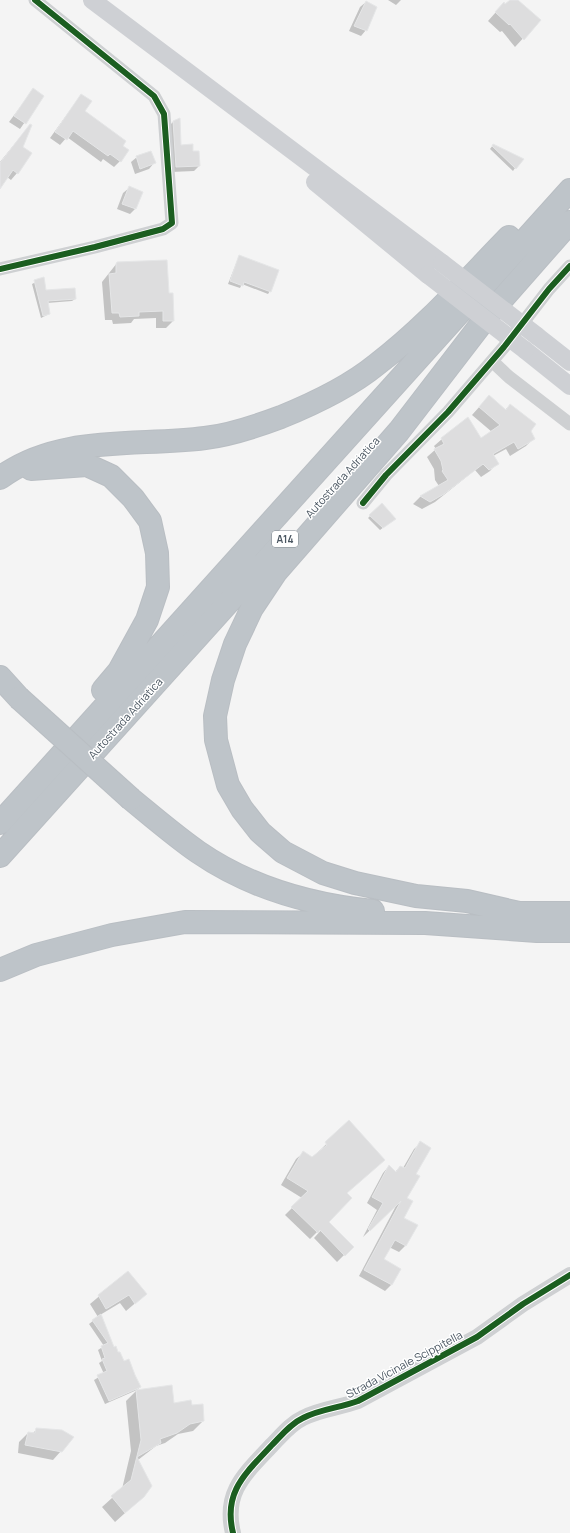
<svg xmlns="http://www.w3.org/2000/svg" width="570" height="1533" font-family="Manrope,sans-serif">
  <style>
    .shadow { fill: #0003 }
    .building { fill: #ddddde; stroke: #e5e6e7 }
    .lines { fill: none; stroke-linecap: round; stroke-linejoin: round }
    .motorway-casing { stroke: #b9bec3; stroke-width: 24 }
    .minor { stroke: #ced0d2; stroke-width: 13 }
    .tertiary { stroke: #ced0d2; stroke-width: 16 }
    .secondary { stroke: #ced0d4; stroke-width: 18 }
    .motorway { stroke: #bec4c9; stroke-width: 22 }
    .motorway-bridge-casing { stroke: #b9bec3; stroke-width: 24; stroke-linecap: butt }
    .secondary-bridge { stroke: #ced0d4; stroke-width: 18 }
    .motorway-bridge { stroke: #bec4c9; stroke-width: 22 }
    .cycleway-casing { stroke: #fff; stroke-width: 8 }
    .cycleway { stroke: #1b5e20; stroke-width: 6 }
    .labels { text-anchor: middle; dominant-baseline: central; stroke-width: 3; stroke-linejoin: round; paint-order: stroke }
    .shield { fill: #fff; stroke: #808990; stroke-width: 1 }
    .shield-label { font-size: 10px; font-weight: bold; fill: #4a5661 }
    .street-label { font-size: 11px; fill: #4a5661; stroke: #fff }
  </style>
  <rect width="100%" height="100%" fill="#f4f4f4"/>
  <path class="shadow" d="M388,0H401L396,5Z
    M511,0H516L540,20L515,47L502,31L500,32L488,21L496,12Z
    M366,2V30L361,36L349,31L360,7Z
    M33,90L43,96L20,129L9,122Z
    M81,95L84,112L121,146L120,161L114,167L103,159L101,162L67,137L60,145L50,138Z
    M173,122L180,146L192,152L199,166L194,171L171,172L168,127Z
    M30,125L22,147L17,173L11,180L7,177L0,187V162Z
    M493,145L515,168L513,171L490,149Z
    M137,157L154,163L149,169L135,174L131,162Z
    M129,188L141,192L135,209L130,214L117,209L123,193Z
    M239,256L270,291L268,294L242,284L240,288L228,284Z
    M117,263L168,294L173,321L166,328H156V318L134,319L131,323L113,324L112,320H105L102,282Z
    M44,278L45,291L75,299L72,301L47,303L49,314L41,318L32,284Z
    M489,396L505,410L510,405L534,438L526,446L510,456L506,449L493,456L497,463L490,471L481,477L475,470L435,502L422,509L413,504L420,497L439,486L435,480L434,469L427,457L436,449L434,446L442,439H480L492,432L472,415Z
    M382,504L392,521L380,530L368,518Z
    M349,1122L346,1193L327,1222L352,1247L337,1262L314,1238L324,1227L323,1226L310,1239L285,1215L302,1198L281,1185L296,1159L303,1153L312,1158Z
    M421,1143L415,1175L406,1199L402,1219L417,1226L405,1246L399,1252L389,1247L382,1260L392,1284L385,1291L359,1276L397,1204L363,1237L377,1210L367,1203L383,1173L389,1166L395,1172L400,1167L403,1168L414,1149Z
    M128,1272L146,1294L126,1311L120,1303L100,1315L113,1348L140,1387L137,1390L105,1404L94,1380L104,1374L99,1363L102,1361L98,1350L104,1346L89,1324L98,1317L90,1304Z
    M136,1391L174,1404L191,1406L203,1421L193,1431L178,1434L165,1443L156,1446L138,1460L143,1497L115,1522L102,1507L122,1489L131,1451L126,1401Z
    M37,1429L61,1451L53,1460L18,1453L19,1442L28,1433L32,1434Z"/>
  <path class="building" d="M510,0H518L541,20L524,40L510,24L509,25L495,12L504,2L505,4Z
    M366,1L377,7L367,31L354,26Z
    M33,88L44,96L26,124L14,116Z
    M81,94L92,101L85,111L126,141L123,146L129,150L121,162L110,154L108,156L73,131L67,140L55,132Z
    M180,118L181,145L193,144V151H199L200,166L176,167L173,121Z
    M30,124L32,125L23,147L32,153L18,174L13,170L0,189V163Z
    M493,144L524,159L516,169L492,146Z
    M151,151L156,163L140,169L136,156Z
    M129,186L143,192L136,209L122,204Z
    M239,255L279,270L271,292L244,282L243,286L230,281Z
    M167,260L169,293H173L174,321H163V311L139,312V316L120,317L119,313H112L109,274L116,273V264L117,262Z
    M44,277L46,290L75,288L76,299L48,301L50,314L43,316L34,280Z
    M489,395L506,410L510,404L536,424L531,431L535,439L518,449L514,442L493,454L499,464L489,470L483,464L444,494L430,502L420,496L448,480L442,471L443,470L441,461L434,449L444,444L441,438L468,417L481,438L500,425L479,407Z
    M382,503L396,519L383,528L369,515Z
    M349,1120L385,1160L347,1193L352,1198L329,1222L354,1247L345,1256L320,1230L318,1233L291,1207L308,1191L287,1178L303,1151L312,1157L327,1145L325,1142Z
    M420,1141L431,1148L416,1174L420,1176L407,1198L413,1201L404,1218L418,1225L406,1246L395,1240L384,1259L401,1269L392,1285L364,1270L401,1201L370,1231L368,1229L383,1203L372,1197L389,1165L396,1172L400,1166L405,1168Z
    M128,1271L147,1294L135,1304L129,1295L106,1309L98,1295Z
    M101,1314L114,1347L116,1346L118,1352H120L124,1361L129,1359L135,1375L141,1387L109,1401L97,1375L107,1371L102,1359L105,1358L101,1346L108,1343L92,1320Z
    M172,1385L174,1403L191,1400L192,1405L203,1404L204,1421L190,1424L177,1433L160,1439L161,1443L137,1457L152,1486L144,1497L125,1513L111,1496L131,1480L141,1440L136,1390Z
    M36,1428L62,1430L74,1437L62,1452L25,1445L28,1432L35,1433Z"/>
  <g class="lines">
    <g class="motorway-casing">
      <path id="motorway" d="M483,321L570,222
        M482,323L399,431L276,572L252,608L235,644L223,680L215,716L216,740L228,785L242,809L260,832L283,852L323,873L355,883L416,896L467,901L519,913H570
        M31,469L87,465L111,476L133,498L150,521L157,553L158,587L147,620L119,671L103,690
        M0,478C59,434 137,447 205,438C231,435 257,426 281,417C313,404 349,387 376,365C425,328 466,281 509,237
        M0,677L19,698
        M131,799C153,817 175,836 198,852C249,887 312,905 373,911
        M0,823L570,190
        M0,856L281,544
        M0,970L36,955L112,935L185,922L425,923L537,931H570"/>
    </g>
    <path class="minor" d="M0,269L95,247L163,229L172,223L164,114L154,96L35,0
      M492,361L509,377L570,424
      M363,503L386,475L448,412L504,347L549,289L570,266"/>
    <path class="tertiary" d="M233,1533C223,1492 245,1474 271,1446C281,1436 290,1424 303,1418C320,1409 339,1408 358,1401L477,1337L523,1304L570,1275"/>
    <path class="secondary" d="M92,0L442,263
      M315,182L428,275
      M537,336L570,362
      M525,350L570,386"/>
    <use href="#motorway" class="motorway"/>
    <g class="motorway-bridge-casing">
      <path id="motorway-bridge" d="M19,698L131,799"/>
    </g>
    <path class="secondary-bridge" d="M442,263L537,336
      M428,275L525,350"/>
    <use href="#motorway-bridge" class="motorway-bridge"/>
    <g class="cycleway-casing">
      <path id="cycleway" d="M0,269L95,247L163,229L172,223L164,114L154,96L35,0
        M363,503L386,475L448,412L504,347L549,289L570,266
        M233,1533C223,1492 245,1474 271,1446C281,1436 290,1424 303,1418C320,1409 339,1408 358,1401L477,1337L523,1304L570,1275"/>
    </g>
    <use href="#cycleway" class="cycleway"/>
  </g>
  <g class="labels">
    <rect class="shield" x="272" y="531" width="26" height="16" rx="3"/>
    <g class="shield-label">
      <text x="285" y="539">A14</text>
    </g>
    <g class="street-label">
      <text transform="translate(342 477) rotate(-48)">Autostrada Adriatica</text>
      <text transform="translate(125 718) rotate(-48)">Autostrada Adriatica</text>
      <text transform="translate(404 1364) rotate(-28)">Strada Vicinale Scippitella</text>
    </g>
  </g>
</svg>
